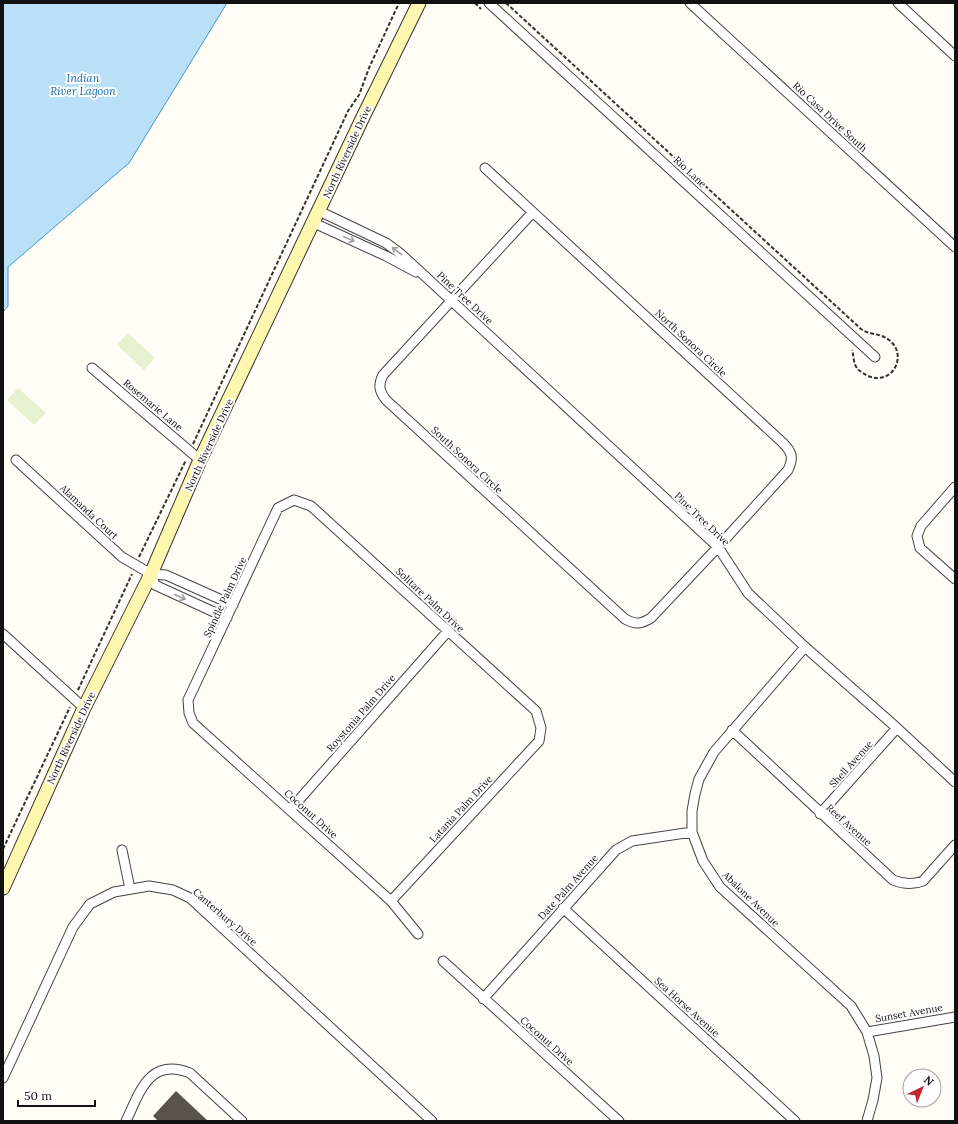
<svg xmlns="http://www.w3.org/2000/svg" width="958" height="1124" font-family="Lora,serif">
  <style>
    .pitch { fill: #e6f2cf }
    .water { fill: #b9e0f7; stroke: #3f96cf }
    .building { fill: #5a524d }
    .lines { fill: none; stroke-linecap: round; stroke-linejoin: round }
    .street-casing { stroke: #444; stroke-width: 11 }
    .secondary-casing { stroke: #333; stroke-width: 15 }
    .path { stroke: #333; stroke-width: 2; stroke-dasharray: 4 2; stroke-linecap: butt }
    .street { stroke: #fff; stroke-width: 9 }
    .secondary { stroke: #fff6b0; stroke-width: 13 }
    .oneway { stroke: #a0a0a0 }
    .labels { text-anchor: middle; dominant-baseline: central; stroke-width: 4; stroke-linejoin: round; paint-order: stroke }
    .street-label { font-size: 10px; fill: #111; stroke: #fff }
    .water-label { font-size: 11px; font-style: italic; fill: #1768a6; stroke: #fff }
  </style>
  <rect width="100%" height="100%" fill="#fffdf5"/>
  <path class="pitch" d="M128,333L155,358L144,370L117,345Z
    M18,388L46,413L34,425L7,400Z"/>
  <path class="water" d="M3,3H227L129,163L8,267V306L3,312Z"/>
  <path class="building" d="M176,1091L208,1121H158L153,1116Z"/>
  <g class="lines">
    <g class="street-casing">
      <path id="street" d="M489,3L875,357
        M690,3L955,247
        M898,3L955,56
        M485,168L782,442C792,452 794,457 788,470L718,547L651,618C641,624 636,625 625,619L386,400C379,391 378,385 383,375L533,212
        M319,211L386,243L401,254L718,547L748,593L805,647L897,728L955,782
        M314,223L386,256L416,272
        M92,368L200,460
        M16,460L122,557L151,574L166,575L233,605
        M955,487L921,526L917,536L920,548L955,579
        M151,574L155,585L227,618
        M3,634L84,708
        M805,647L714,752L699,779L695,794L692,811V832L703,861L720,887L851,1006L867,1032L874,1056L877,1078L873,1100L867,1121
        M732,730L893,880C903,884 913,885 923,881L955,845
        M290,810L448,631
        M820,814L897,728
        M122,850L130,889
        M391,901L539,741L541,728L536,711L311,506L294,500L278,508L188,700L189,713L193,723L391,901L418,934
        M563,908L795,1121
        M443,961L619,1121
        M483,999L616,850L632,841L692,832
        M867,1032L955,1017
        M3,1078L73,927L90,904L114,892L149,886L173,890L190,898L432,1121
        M126,1121C140,1092 149,1057 190,1073L242,1121"/>
    </g>
    <g class="secondary-casing">
      <path id="secondary" d="M3,888L84,708L151,574L200,460L363,117L419,3"/>
    </g>
    <path class="path" d="M475,3L481,9
      M506,3L861,329C869,335 881,333 889,340C909,355 892,388 866,375C863,373 859,371 857,368C853,363 854,356 852,350
      M193,444L348,111L359,95L369,68L399,3
      M139,557L186,460
      M78,690L132,574
      M3,849L70,707"/>
    <use href="#street" class="street"/>
    <use href="#secondary" class="secondary"/>
  </g>
  <defs><path id="oneway-shaft" d="M-6 0H5M1.5-3L5.5 0L1.5 3" fill="none" stroke-width="1.6" stroke-linecap="round" stroke-linejoin="round"/></defs>
  <g class="oneway">
    <use href="#oneway-shaft" transform="translate(349 239) rotate(25)"/>
    <use href="#oneway-shaft" transform="translate(397 251) rotate(-143)"/>
    <use href="#oneway-shaft" transform="translate(180 597) rotate(24)"/>
  </g>
  <g class="labels">
    <g class="street-label">
      <text transform="translate(830 117) rotate(43)">Rio Casa Drive South</text>
      <text transform="translate(347 152) rotate(-65)">North Riverside Drive</text>
      <text transform="translate(690 172) rotate(43)">Rio Lane</text>
      <text transform="translate(465 298) rotate(43)">Pine Tree Drive</text>
      <text transform="translate(691 343) rotate(43)">North Sonora Circle</text>
      <text transform="translate(153 405) rotate(40)">Rosemarie Lane</text>
      <text transform="translate(209 445) rotate(-65)">North Riverside Drive</text>
      <text transform="translate(467 460) rotate(43)">South Sonora Circle</text>
      <text transform="translate(89 512) rotate(43)">Alamanda Court</text>
      <text transform="translate(702 519) rotate(44)">Pine Tree Drive</text>
      <text transform="translate(225 597) rotate(-65)">Spindle Palm Drive</text>
      <text transform="translate(430 600) rotate(43)">Solitare Palm Drive</text>
      <text transform="translate(361 713) rotate(-49)">Roystonia Palm Drive</text>
      <text transform="translate(71 738) rotate(-65)">North Riverside Drive</text>
      <text transform="translate(851 764) rotate(-48)">Shell Avenue</text>
      <text transform="translate(461 809) rotate(-47)">Latania Palm Drive</text>
      <text transform="translate(311 814) rotate(42)">Coconut Drive</text>
      <text transform="translate(849 825) rotate(42)">Reef Avenue</text>
      <text transform="translate(568 887) rotate(-48)">Date Palm Avenue</text>
      <text transform="translate(751 899) rotate(44)">Abalone Avenue</text>
      <text transform="translate(225 917) rotate(41)">Canterbury Drive</text>
      <text transform="translate(687 1007) rotate(42)">Sea Horse Avenue</text>
      <text transform="translate(909 1013) rotate(-10)">Sunset Avenue</text>
      <text transform="translate(547 1041) rotate(42)">Coconut Drive</text>
    </g>
    <g class="water-label">
      <text x="83" y="78">Indian<tspan x="83" dy="13">River Lagoon</tspan></text>
    </g>
  </g>
  <rect width="958" height="1124" fill="none" stroke="#111111" stroke-width="8"/>
  <g transform="translate(922 1088) rotate(43)"><circle r="19" fill="#ffffff" stroke="#a0a0a0"/>
  <path d="M0-3L7 15L0 10L-7 15Z" fill="#c4262e"/>
  <text y="-6" font-size="11" font-weight="bold" text-anchor="middle" fill="#111111">N</text>
  </g>
  <path d="M18 1100v6h77v-6" fill="none" stroke="#111111" stroke-width="2"/>
  <text x="24" y="1100" font-size="12" fill="#111111" stroke="#ffffff" stroke-width="3" paint-order="stroke">50 m</text>
</svg>
